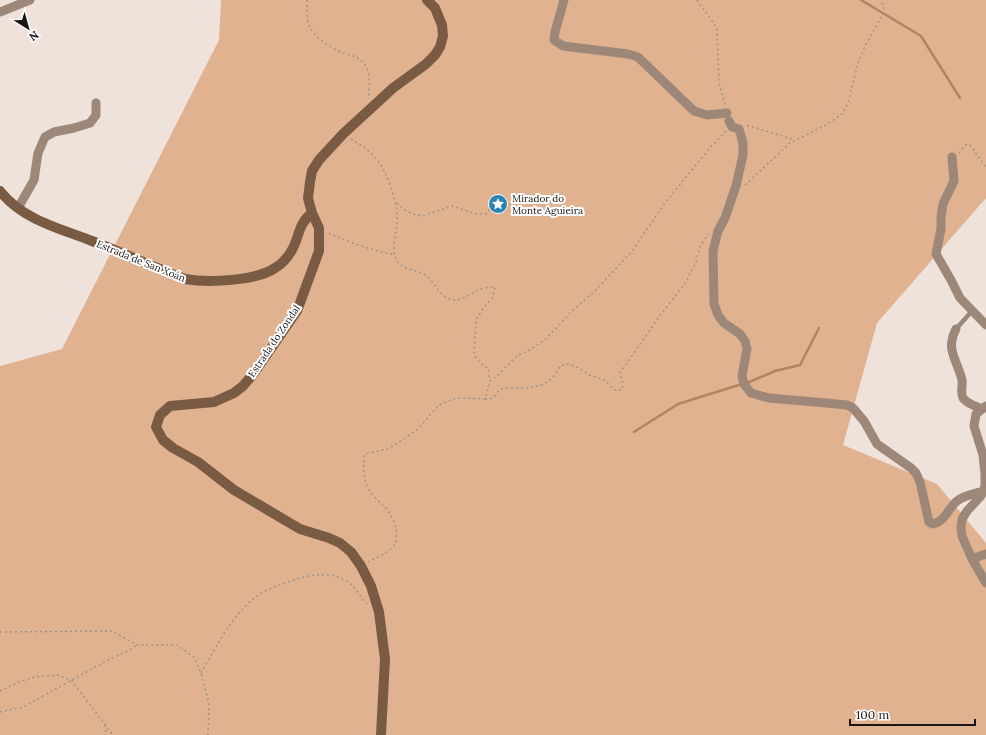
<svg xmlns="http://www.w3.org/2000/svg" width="986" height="735" font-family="Lora,serif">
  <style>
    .green { fill: #e0b290 }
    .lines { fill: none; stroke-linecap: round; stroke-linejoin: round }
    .stream { stroke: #b48461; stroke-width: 2.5 }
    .path { stroke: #9c938d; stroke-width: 1.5; stroke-dasharray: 2 3; stroke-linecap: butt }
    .lane { stroke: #9d8778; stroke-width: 4.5 }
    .street { stroke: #9d8778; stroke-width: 9 }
    .secondary { stroke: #795b44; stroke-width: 10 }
    .labels { text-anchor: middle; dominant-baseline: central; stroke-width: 4; stroke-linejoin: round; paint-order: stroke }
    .poi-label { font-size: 10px; fill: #191512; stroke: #fff; text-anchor: start }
    .street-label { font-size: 10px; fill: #191512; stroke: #fff }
  </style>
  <rect width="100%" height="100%" fill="#eee2da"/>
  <path class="green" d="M221,0H986V198L877,323L843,445L937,484L986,543V735H0V366L62,349L219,40Z"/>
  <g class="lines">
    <path class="stream" d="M861,0L921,36L960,98
      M747,383L775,371L800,365L819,328
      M634,432L678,404L742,384"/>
    <path class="path" d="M307,0C307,8 306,17 309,25C313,36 330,48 341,52C347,55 354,55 359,59C372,68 370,85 368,99
      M697,0L717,28L719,82L725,105
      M747,126H750L795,140
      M351,139C359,144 368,149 375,157C388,172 399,205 397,225C396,236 391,250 397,261C403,271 420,269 429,278C437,286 441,300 456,300C463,300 471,293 478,290C483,288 490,287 495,287L493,297L484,307L476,320L474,355L480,363L488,368L490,381
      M959,153L965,145L969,144L986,167
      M745,185L790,143L828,124L843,113L848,103L858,63L865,46L883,14L884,9L881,0
      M397,203L403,209L412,214L423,216L452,206L476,214H486L497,199
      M329,233C350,243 371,250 395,255
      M485,399L493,398C495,396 497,392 499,391C503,387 510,388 515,388C536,388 550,387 560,366L568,364L579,368L589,375L604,380L615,390H622L623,384L620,373L659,317L686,282L696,262L700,247L708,234
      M368,562C376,558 385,554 392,548C401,538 395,520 388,511C382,503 374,498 369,490C364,483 362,462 365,454L387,449L396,444L417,430L439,405L456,398L485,399L490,381L497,376L518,355L530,350L546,339L571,312L596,290L632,251L665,203L709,149L726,131
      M0,632L112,631L137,645H177L194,657L201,673L209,704L208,735
      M201,673C218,644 234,610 263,592C274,586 286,583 297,579C313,574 330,572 345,580C355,585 359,596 367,604
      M0,691L19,682L35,677L58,675L72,681L113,735
      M0,712L23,707L110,659L130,650L137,645
      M105,725L106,735"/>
    <path class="lane" d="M956,329L972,311"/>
    <path class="street" d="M564,0L555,32L554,40L563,46L628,54L638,57L694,111L707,115L727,113
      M0,12L30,0
      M729,121L732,127L739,129L743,143V155L736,186L725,218L718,231L713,251L714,304L718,315L724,323L740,334L745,341L747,349L742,376L744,384L751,393L769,398L826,403L847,405L853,408L864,421L877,444L911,468L916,473L920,482L929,522L933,524C946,521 948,508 957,501C965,495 974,494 984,491
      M952,157L954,181L943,204L941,217V229L936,254L951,280L960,298L986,325
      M18,208L34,180L38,153L45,137L54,132L74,128L90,123L96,115V103
      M956,329C945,350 957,359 962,380C963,386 960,393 963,398C967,404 976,406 982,409
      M986,406L976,414L974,426L983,455L985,474V485L984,491L980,497L967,511L962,519L961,528L962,536L972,559L986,583
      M972,559L986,554"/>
    <path class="secondary" d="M0,191C23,220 59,228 92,241C123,253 154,267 185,279C208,283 256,281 275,268C282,264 288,257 292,250C300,235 298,224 312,213
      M381,735L385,659L379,612L371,586L361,566L351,552L340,543L329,538L300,529L234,490L198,462L173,448L163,440L156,427L160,415L170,406L214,402L234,393L243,386L254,373L297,311L319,251V228L312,213L308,198L310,182L312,171L319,160L343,134L393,88L426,64L435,55L440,47L443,36L442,25L435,8L427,0"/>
  </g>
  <defs>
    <g id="sight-disc" transform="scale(1)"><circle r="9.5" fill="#2d83b2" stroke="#fff"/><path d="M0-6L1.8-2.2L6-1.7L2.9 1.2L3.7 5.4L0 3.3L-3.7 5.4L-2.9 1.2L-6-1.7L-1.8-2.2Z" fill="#fff"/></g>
  </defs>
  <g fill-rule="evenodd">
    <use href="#sight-disc" x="498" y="204"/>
  </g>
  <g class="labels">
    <g class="poi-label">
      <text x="512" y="198">Mirador do<tspan x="512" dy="12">Monte Aguieira</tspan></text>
    </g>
    <g class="street-label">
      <text transform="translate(141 261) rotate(22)">Estrada de San Xoán</text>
      <text transform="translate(274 341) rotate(-56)">Estrada do Zondal</text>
    </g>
  </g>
  <g transform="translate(28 28) rotate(143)" stroke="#ffffff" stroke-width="3" paint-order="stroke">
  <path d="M0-3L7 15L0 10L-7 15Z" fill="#191512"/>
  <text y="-6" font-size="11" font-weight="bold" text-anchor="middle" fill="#191512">N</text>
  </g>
  <path d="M850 719v6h125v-6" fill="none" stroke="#191512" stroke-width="2"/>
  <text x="856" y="719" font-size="12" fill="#191512" stroke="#ffffff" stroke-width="3" paint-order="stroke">100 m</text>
</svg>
